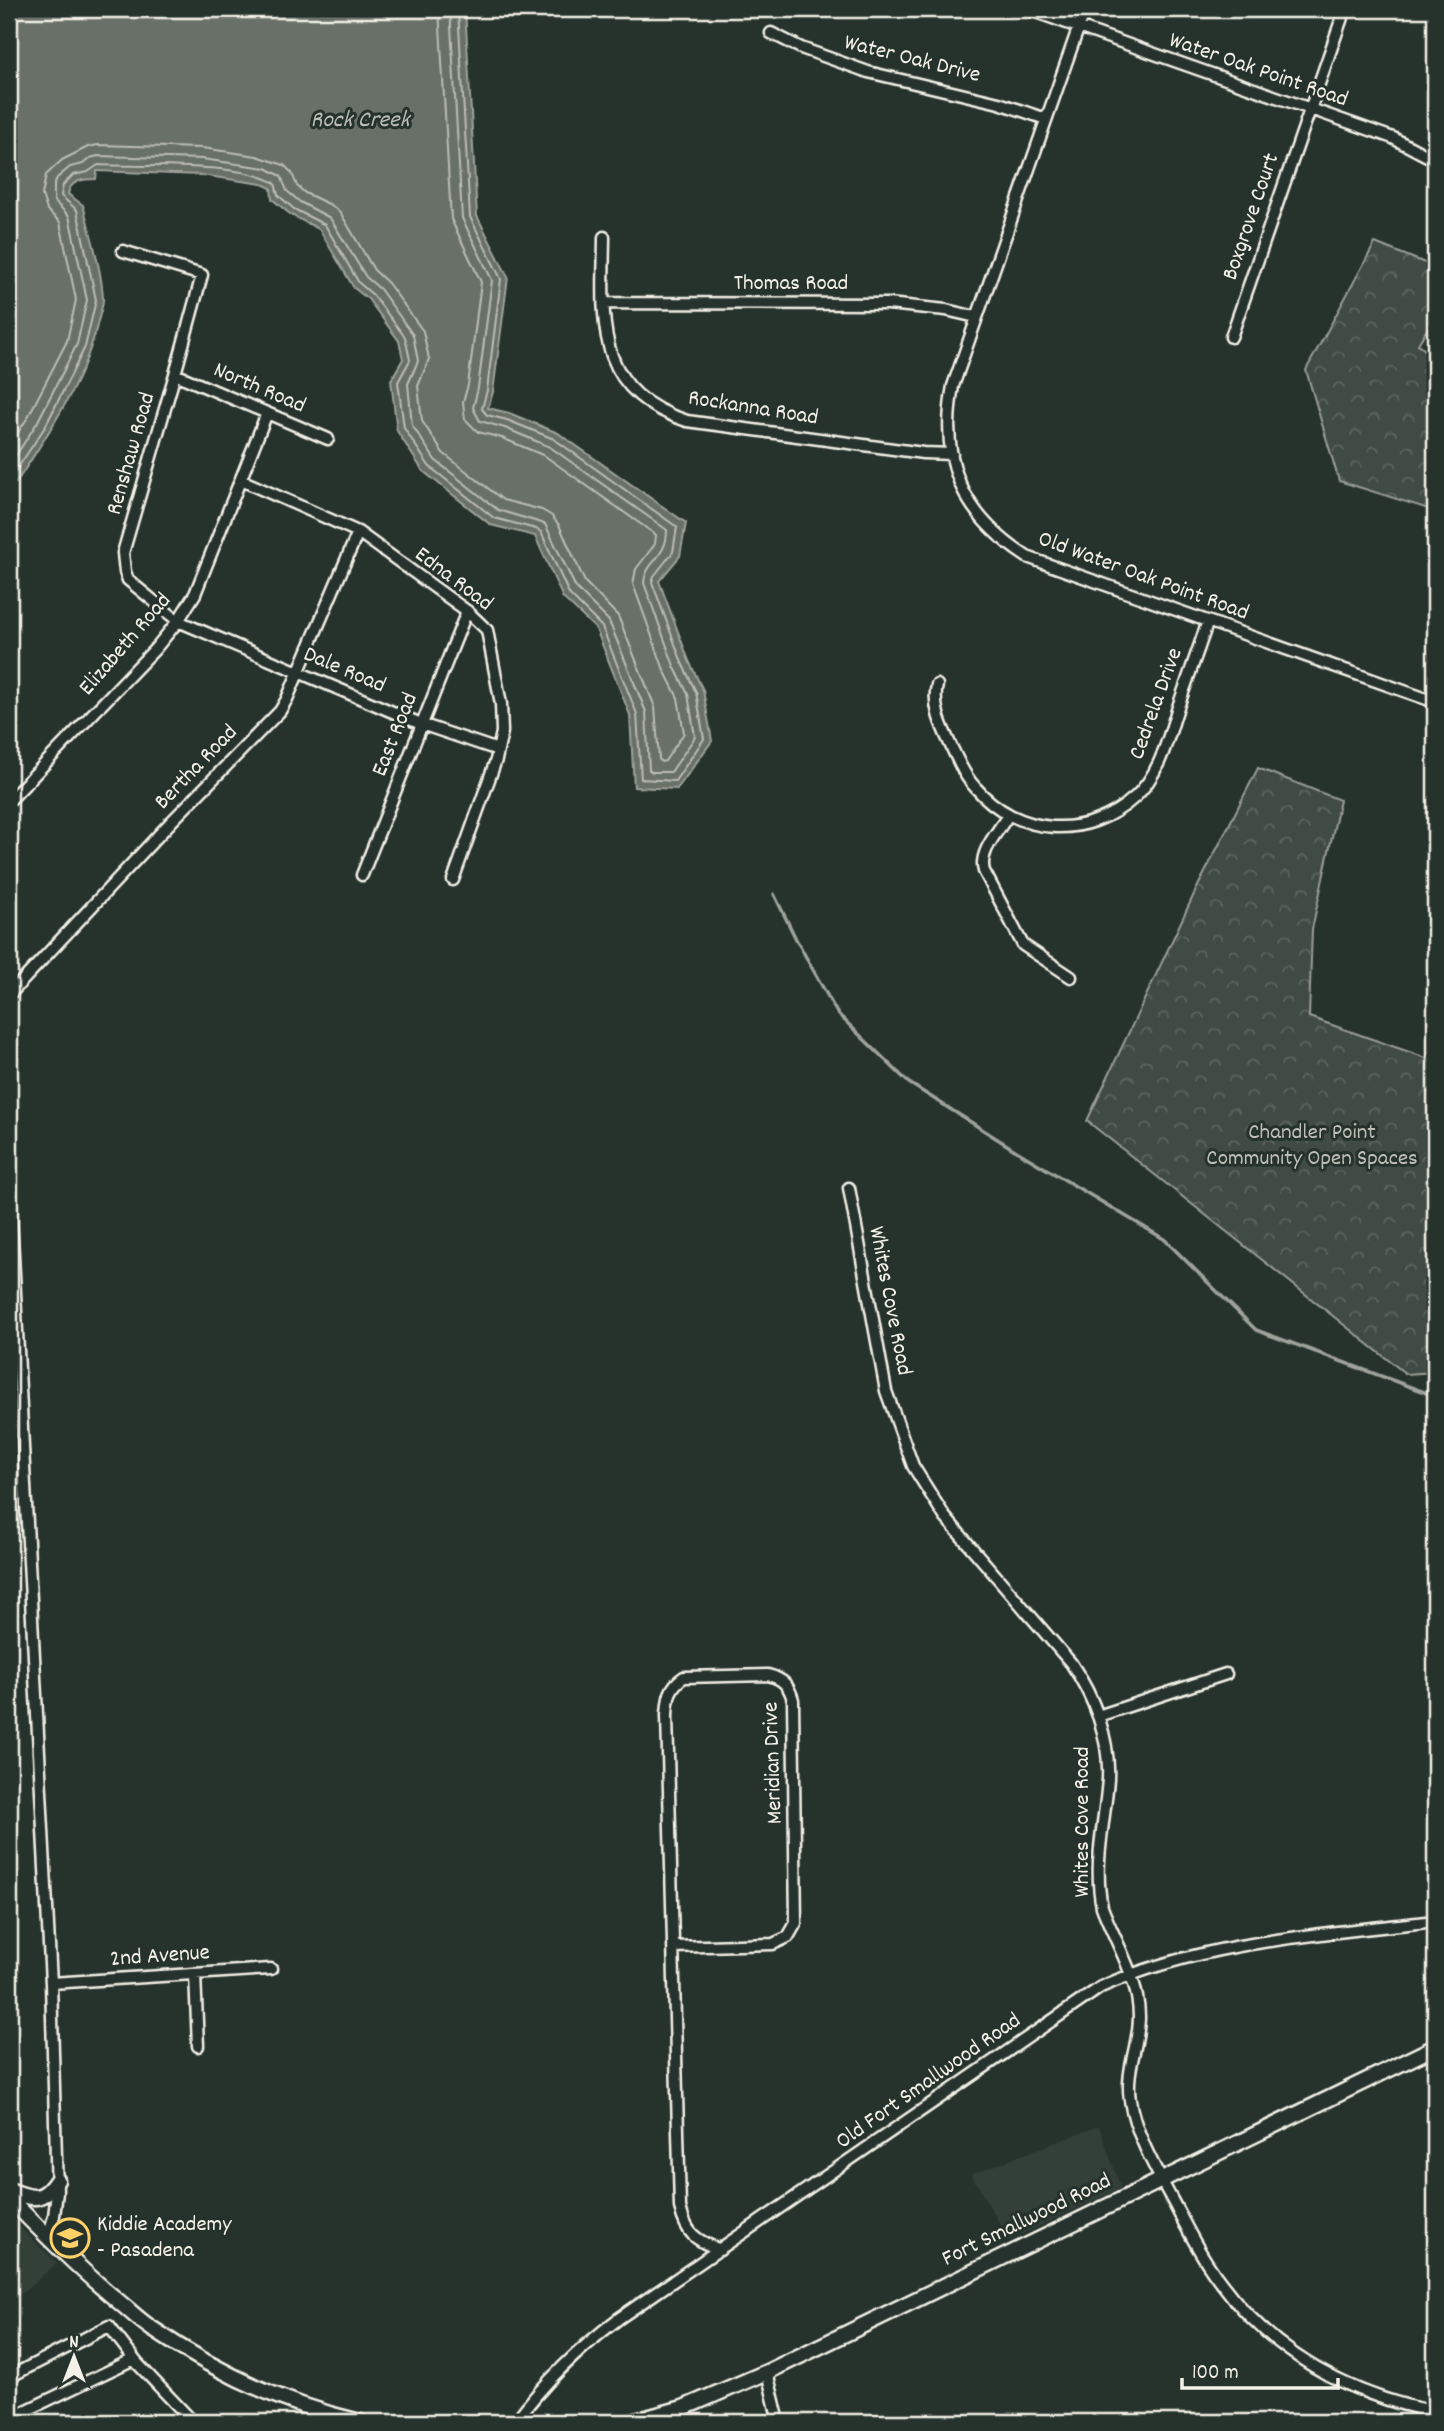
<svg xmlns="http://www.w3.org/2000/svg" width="1444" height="2431" font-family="Dekko,sans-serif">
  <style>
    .built { fill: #333f39 }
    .forest { fill: url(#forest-crowns); stroke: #9a9e96; stroke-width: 2 }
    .water { fill: #676f68; stroke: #9fa39b; stroke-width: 2 }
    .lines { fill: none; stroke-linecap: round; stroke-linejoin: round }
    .shore { stroke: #bcbdb5; stroke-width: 2 }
    .stream { stroke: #9fa39b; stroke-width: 3.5 }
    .minor-casing { stroke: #f4f1e8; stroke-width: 15 }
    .secondary-casing { stroke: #f4f1e8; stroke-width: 19 }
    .minor { stroke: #26332d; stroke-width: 10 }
    .secondary { stroke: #26332d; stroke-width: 14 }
    .labels { text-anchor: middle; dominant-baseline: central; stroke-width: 6; stroke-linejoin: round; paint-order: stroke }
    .street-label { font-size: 23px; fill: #f4f1e8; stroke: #26332d }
    .park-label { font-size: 23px; fill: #bebfb7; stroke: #26332d }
    .poi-label { font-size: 23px; fill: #f4f1e8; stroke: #26332d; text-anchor: start }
    .water-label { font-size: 24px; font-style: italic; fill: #bcbdb5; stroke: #26332d }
  </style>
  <defs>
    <pattern id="forest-crowns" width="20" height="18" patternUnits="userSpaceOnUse" patternTransform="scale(1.75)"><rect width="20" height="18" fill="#414b45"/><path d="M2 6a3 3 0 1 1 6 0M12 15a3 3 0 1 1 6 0" fill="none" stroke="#5d6560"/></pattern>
  </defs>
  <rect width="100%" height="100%" fill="#26332d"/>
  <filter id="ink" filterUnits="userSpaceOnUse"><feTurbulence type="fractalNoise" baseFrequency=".0143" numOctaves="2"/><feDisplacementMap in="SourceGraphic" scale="14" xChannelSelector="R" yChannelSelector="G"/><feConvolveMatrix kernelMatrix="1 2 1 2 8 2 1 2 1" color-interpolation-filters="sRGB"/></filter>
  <g filter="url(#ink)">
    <path class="built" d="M1099,2126L1121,2188L1009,2240L971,2174Z
      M9,2217L57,2263L9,2305Z"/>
    <path class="forest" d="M1375,243L1435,267V316L1418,344L1435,359V511L1339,481L1306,370Z
      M1258,768L1340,800L1312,929L1309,1017L1435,1061V1372L1406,1374L1087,1121L1196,890Z"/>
    <path class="water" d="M9,9H465L477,216L508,277L493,392L488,408L509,413L558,433L686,523L680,556L659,581L689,661L703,690L712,741L677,789L634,787L630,715L596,629L563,598L535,536L491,525L423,471L397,431L391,380L403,359L399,341L368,299L354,288L319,229L291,215L272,199L271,188L262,184L201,175L97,171L96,179C84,179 70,180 68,194L83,205C90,232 102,271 103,299C103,306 100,314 98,321C85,380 49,432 16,483L9,484Z"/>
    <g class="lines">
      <path class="shore" d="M9,447L28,417L67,341L76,300L60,222L47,210L42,195L46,175L62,160L88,147L98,145L202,148L257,156L284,165L292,173L297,186L305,193L331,205L340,212L374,270L388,283L423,331L429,359L418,386L422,421L443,453L503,500L542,510L552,516L559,525L585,582L618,616L655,707L659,759L661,762L665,761L684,733L678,698L664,670L633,584L636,569L655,544L656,535L545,456L502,438L478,432L465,419L463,402L468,385L481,282L451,219L439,9
        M9,466L37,423L77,344L87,300L69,216L54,201V185L57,178L70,167L83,164L90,158L98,156L202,159L266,168L281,176L287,191L300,202L330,218L366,277L380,289L413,335L418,361L408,384L412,425L435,460L498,510L545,524L576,588L609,621L646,712L649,770L652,772H671L695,737L688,694L674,666L644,583C645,561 667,559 667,530L550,447L505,428L480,421L473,408L478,388L492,280L462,218L450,9
        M9,477L13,475L45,427L85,347L96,300L77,210L61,196L63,185L73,175L88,172L98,165C141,167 241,162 275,183L278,195L294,209L325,225L359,283L373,295L405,337L410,360L398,382L404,428L429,466L494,518L536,529L541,532L569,594L602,627L637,714L641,779L675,781L704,739L696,692L682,663L652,582L654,576L673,552L677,527L554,439L507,420L487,415L482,409L487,390L501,279L470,217L458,9"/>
      <path class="stream" d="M774,894L796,939L837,1013L909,1083L1018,1152L1164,1239L1256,1330L1435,1396"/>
      <g class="minor-casing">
        <path id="minor" d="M1027,9L1393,138L1435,160
          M1085,9L953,386C939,462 962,515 1027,557L1435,702
          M771,33L801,48L868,72L999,103L1046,119
          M604,237C603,318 592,391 687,421L923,453L952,454
          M123,251L202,275L175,374L123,553L125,572L128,580L178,621L421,724L498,750
          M604,303L888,304L946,310L976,317
          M1231,337L1345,9
          M175,374L328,439
          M241,480L358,532L467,611L487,630L501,704L502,732L496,760L453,880
          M937,685C932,707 942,727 951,746C958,760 964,776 975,787C1017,836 1087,841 1135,797C1160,774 1168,738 1178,707C1188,679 1198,650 1208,621
          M9,801L155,649L178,621L195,594L267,413
          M1008,815C999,831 978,852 984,871L1023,945L1071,977
          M362,875L467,611
          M9,995L170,823L280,711L287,699L358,532
          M9,1178L51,1983L57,2192L54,2216L48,2238
          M849,1188L886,1391L913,1466L945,1517L1071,1663C1094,1697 1110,1738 1108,1779C1105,1822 1093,1864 1102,1907C1115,1942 1139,1978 1139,2017C1139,2045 1125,2071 1130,2100C1134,2131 1156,2170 1171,2198C1186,2226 1200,2255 1219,2280C1272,2353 1348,2395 1435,2412
          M1098,1716L1226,1674
          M674,1947L773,1944L788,1937L796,1923L793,1700C789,1685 783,1679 768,1675L684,1677C669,1687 668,1698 667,1715L680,2207C686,2234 695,2240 720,2250
          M195,1974L198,2046
          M51,1983L271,1969
          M767,2372L779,2422
          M9,2377L109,2326L137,2363L193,2422
          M17,2415L134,2359
          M515,2422C545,2381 578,2350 618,2319L1101,1987C1204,1941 1324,1934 1435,1921"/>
      </g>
      <g class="secondary-casing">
        <path id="secondary" d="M9,2190C32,2199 42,2203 57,2180
          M9,2198C44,2234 79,2269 118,2301C129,2310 139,2320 151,2328C214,2371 286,2405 360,2422
          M632,2422L683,2408L767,2372L1435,2047"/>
      </g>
      <use href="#minor" class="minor"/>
      <use href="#secondary" class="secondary"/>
    </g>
  </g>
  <defs>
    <g id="school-ring" transform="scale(2.0125)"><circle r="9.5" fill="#26332d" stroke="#ffd166" stroke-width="1.5"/><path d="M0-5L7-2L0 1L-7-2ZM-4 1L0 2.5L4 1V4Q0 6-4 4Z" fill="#ffd166"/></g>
  </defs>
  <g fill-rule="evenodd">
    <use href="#school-ring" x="70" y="2238"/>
  </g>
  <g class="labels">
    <g class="street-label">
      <text transform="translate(912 60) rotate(14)">Water Oak Drive</text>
      <text transform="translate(1258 71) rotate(19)">Water Oak Point Road</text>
      <text transform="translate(1252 217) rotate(-71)">Boxgrove Court</text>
      <text x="791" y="284">Thomas Road</text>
      <text transform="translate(259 389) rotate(23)">North Road</text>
      <text transform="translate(753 409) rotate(9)">Rockanna Road</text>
      <text transform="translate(132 454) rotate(-74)">Renshaw Road</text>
      <text transform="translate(1143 577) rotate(20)">Old Water Oak Point Road</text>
      <text transform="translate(453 580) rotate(37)">Edna Road</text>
      <text transform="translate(126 645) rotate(-49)">Elizabeth Road</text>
      <text transform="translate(344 671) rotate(23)">Dale Road</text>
      <text transform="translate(1157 704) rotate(-70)">Cedrela Drive</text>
      <text transform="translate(396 735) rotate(-68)">East Road</text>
      <text transform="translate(197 768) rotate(-46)">Bertha Road</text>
      <text transform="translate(889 1301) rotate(79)">Whites Cove Road</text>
      <text transform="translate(774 1763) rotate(-92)">Meridian Drive</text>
      <text transform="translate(1083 1822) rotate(-90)">Whites Cove Road</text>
      <text transform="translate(160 1957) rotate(-4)">2nd Avenue</text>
      <text transform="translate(929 2082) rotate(-35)">Old Fort Smallwood Road</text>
      <text transform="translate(1027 2221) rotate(-26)">Fort Smallwood Road</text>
    </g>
    <g class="park-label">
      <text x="1312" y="1133">Chandler Point<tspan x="1312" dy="26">Community Open Spaces</tspan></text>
    </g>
    <g class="poi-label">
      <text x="97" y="2225">Kiddie Academy<tspan x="97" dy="26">- Pasadena</tspan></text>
    </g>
    <g class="water-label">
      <text x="360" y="121">Rock Creek</text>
    </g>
  </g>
  <rect width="1444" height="2431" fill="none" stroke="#26332d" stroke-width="35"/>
  <rect x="18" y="18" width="1409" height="2396" fill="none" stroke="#f4f1e8" stroke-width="2.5" filter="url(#ink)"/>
  <g transform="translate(74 2357)" stroke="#26332d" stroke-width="5" paint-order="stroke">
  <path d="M0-5L12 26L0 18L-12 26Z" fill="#f4f1e8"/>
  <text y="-10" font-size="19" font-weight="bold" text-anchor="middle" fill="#f4f1e8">N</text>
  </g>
  <path d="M1182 2378v10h156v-10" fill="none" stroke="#f4f1e8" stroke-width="3.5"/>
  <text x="1192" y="2378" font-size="21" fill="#f4f1e8" stroke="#26332d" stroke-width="5" paint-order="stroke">100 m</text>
</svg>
